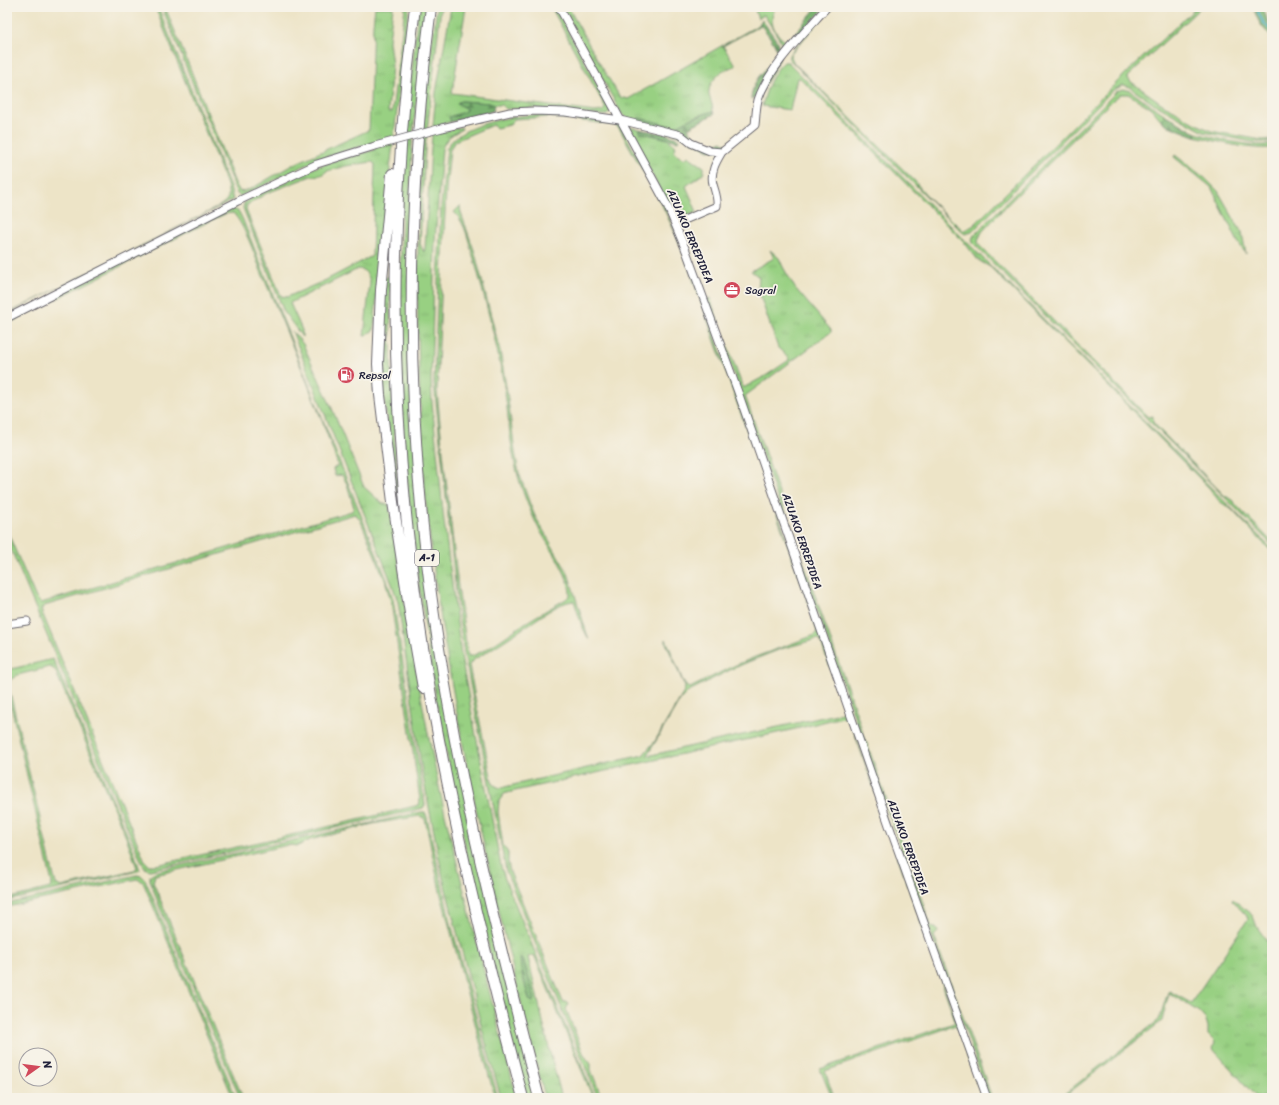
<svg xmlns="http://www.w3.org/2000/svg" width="1279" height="1105" font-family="Sriracha,sans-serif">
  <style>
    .grass { fill: url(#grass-tufts); stroke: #5d795e; fill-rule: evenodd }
    .forest { fill: url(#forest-firs); stroke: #4e6a56 }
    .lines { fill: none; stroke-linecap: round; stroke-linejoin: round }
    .stream { stroke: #4bacca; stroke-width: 2 }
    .minor-casing { stroke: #69666c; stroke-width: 9 }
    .highway-casing { stroke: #69666c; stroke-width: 12 }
    .minor { stroke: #fff; stroke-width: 7 }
    .highway { stroke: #fff; stroke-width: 10 }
    .minor-bridge-casing { stroke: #69666c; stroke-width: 9; stroke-linecap: butt }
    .minor-bridge { stroke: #fff; stroke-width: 7 }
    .labels { text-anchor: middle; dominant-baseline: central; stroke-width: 3.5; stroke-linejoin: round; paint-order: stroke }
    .shield { fill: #f7f3e8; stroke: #62616f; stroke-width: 1 }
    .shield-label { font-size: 10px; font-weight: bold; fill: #22223b }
    .street-label { font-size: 11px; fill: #22223b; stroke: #f7f3e8 }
    .poi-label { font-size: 11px; fill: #22223b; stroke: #f7f3e8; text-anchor: start }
  </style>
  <defs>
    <pattern id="grass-tufts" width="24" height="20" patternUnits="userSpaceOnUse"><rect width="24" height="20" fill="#98d082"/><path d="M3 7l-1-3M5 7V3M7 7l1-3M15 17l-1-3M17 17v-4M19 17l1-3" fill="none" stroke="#83b271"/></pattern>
    <pattern id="forest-firs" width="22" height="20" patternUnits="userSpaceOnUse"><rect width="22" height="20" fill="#7ab270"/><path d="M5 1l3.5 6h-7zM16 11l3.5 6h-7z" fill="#64905d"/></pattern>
  </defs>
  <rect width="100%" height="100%" fill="#f7f3e8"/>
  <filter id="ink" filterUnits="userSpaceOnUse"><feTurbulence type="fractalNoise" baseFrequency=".025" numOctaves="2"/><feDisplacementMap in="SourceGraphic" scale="8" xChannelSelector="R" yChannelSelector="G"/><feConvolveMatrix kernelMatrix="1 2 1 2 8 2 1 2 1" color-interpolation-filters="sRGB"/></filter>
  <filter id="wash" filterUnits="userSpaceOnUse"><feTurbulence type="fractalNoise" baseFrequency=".012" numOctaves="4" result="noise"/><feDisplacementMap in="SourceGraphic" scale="16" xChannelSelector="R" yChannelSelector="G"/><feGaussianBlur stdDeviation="0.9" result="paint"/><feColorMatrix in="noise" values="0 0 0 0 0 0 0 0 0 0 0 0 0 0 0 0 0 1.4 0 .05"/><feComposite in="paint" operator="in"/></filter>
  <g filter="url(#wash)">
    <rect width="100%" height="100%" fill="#ede4c7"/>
    <path class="grass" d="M155,7H158L230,187L233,200L7,314L216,208C228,200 230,200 227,185Z
      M162,7H165L190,68L235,183L240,192L251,189L292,165L369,130L373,25L375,7H393L389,41L392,65L388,112H392L405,7H409L382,238L374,330L364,336L370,282C368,274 366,270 358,269L290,303L302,330V337L284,312L243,208L244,203L253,197L314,168L333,161L375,150V143C349,149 323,157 299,168C279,177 261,188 240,196L237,194ZM372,162L375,164L372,256L326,280L287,297L281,296L246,210L247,205L267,193L311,176L321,175L327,171L346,166Z
      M418,7H426L412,145L409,218L408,284L433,637L535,1098H526L471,875L437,706L416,564L404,452L399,331L403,165Z
      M437,7H441L425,149L420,244L424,252L425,248L431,148L436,92L451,7H466L452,93L595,112L603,111L605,108L604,105L551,7H555L610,108L609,113L607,115H592L534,108L506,109L502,105H494L490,103L461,101L457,103L467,108L464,112L450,117L451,122L440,124L442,132L461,127L462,129C453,134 445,138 442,149L435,241L431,380L432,402L444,521L462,662L501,866L505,879L595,1098H593L534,955L528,957L551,1056L562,1098H545C497,908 450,717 428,522C423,482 422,441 420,400C416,300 417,201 425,101C428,69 433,38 437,7Z
      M563,7H568L600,64L620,97L628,99L760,24L761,25L723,46L736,66C724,68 707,81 709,95C710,100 713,105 713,111L692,118L675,127L639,118L638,123L627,119L621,113Z
      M754,7H774C774,11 772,16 772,20C772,28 780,39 787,42L784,46L787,47L784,52L780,40L764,15L758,19Z
      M832,7H834L821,19L791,54V57L794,63L914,180C928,199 946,215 964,231L974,225L1125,74L1197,7H1201L1127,77L1130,81L1164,105L1176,111L1185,118L1211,131L1262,140L1272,139V142H1252L1204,132L1151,102L1129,87L1123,85L1112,91L972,232L965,234L961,231L789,59V55L825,12Z
      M784,62H788L1272,549V552L1231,509L1219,501L1210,489L990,267L978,260L964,242L800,78H797L790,110L762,106C766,91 772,72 784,62Z
      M1124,89L1130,91L1164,114L1162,121L1151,108L1128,94H1121L1113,100L1005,207L982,232L978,240L979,245L1148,417L1153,416V422L1158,428L1225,496L1233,500L1236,505L1272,542V545L973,243L972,239L974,235L1117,91Z
      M529,115H553L617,123L620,125L665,207L703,301L984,1098H982L956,1025L825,1071L834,1098H832L820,1069L954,1023L955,1020L852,726L846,718L842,717L800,728L515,791L504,794L499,801L498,812L503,845L508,853V862L510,872L563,1002H568L569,1004L566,1009L584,1055L591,1064V1070L602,1098H598L506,871L464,653L458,611L434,383L441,206L447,148C457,126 507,117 529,115ZM550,117L615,125L619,128L663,207L676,235L691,274L804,591L817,631L815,635L755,657L729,668L690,688L687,687L683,681L666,639V643L685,687L684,692L655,741L643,755L500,788L494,785L492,781C484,743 476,704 469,665L472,661C490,650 507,639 525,627C538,619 558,602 574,601L582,626L589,640L568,573L535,516L530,504L519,473L515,452L507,392L500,351L475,253L461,213L460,206L454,212C466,223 469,244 474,259C485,299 496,340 503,380C508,408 509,437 515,464C520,486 528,507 538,527C548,546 570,573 570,595L566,599C552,607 538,615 525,623C514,630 479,657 468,656L458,587L441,434L437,390L438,365L446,190L450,149L455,141L490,126L494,125L496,128L510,125L514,119ZM817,639L820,640L844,705V710L841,713L647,756L681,699L689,691L730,670L748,662L781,649Z
      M628,126L639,129V132L668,139L676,146L674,152L685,159L688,156L704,167V173L686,186L697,212L676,221L628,128Z
      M1196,133C1221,140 1246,146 1272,145V148C1246,150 1220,142 1195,136Z
      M1175,155L1205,178L1218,191L1242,233L1246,254L1238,242L1211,187L1174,157Z
      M234,209L239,212L243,220L387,580L393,599L425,805L423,808L150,870L146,869L142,863L7,540V531L36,598L41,603L352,511L354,508L347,484L342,475L335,476L333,469L338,465C316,401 289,338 263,276C256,259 245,225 233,213L225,214L206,223L7,324V320L228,210ZM355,514L360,519L385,580L391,602L420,800L419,805C332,827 243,845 156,865H149L145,861L41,610L44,606Z
      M770,250L779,258L783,267L795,288L831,330V332L745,396L931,926L937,929L938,932L934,936L992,1098H989L707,299L710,298L743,388L767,375L789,360L788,357L778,348L758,290L759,277L751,271L774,258Z
      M390,276C390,364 394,451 402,539L381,374L385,278Z
      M292,331L303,344L331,406L364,487L383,504H389C405,608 422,712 445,814C468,909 492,1003 517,1098H501L487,1048L443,878L422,772L398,602L392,584Z
      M53,659L132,846L140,870L138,871L7,901V899L50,888L52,883L7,689V670ZM50,667L55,670L128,842L137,868L134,870L61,887L56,884L54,877L9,688L10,680L18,675Z
      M421,812H425L427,817L449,916L498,1098H495L489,1076L440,891L425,819L420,816L373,824L310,840L298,846L288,845L155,875L153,882L243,1098H240L160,908L150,880V875L155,872L173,867Z
      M137,875L142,876L145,879L236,1098H233L143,882L137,879L7,907V904Z
      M1233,899L1253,916L1257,927L1272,948V1098H1257L1213,1049L1215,1042L1208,1035V1027L1206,1020L1199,1012L1169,993L1162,1021L1062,1098H1059L1159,1020L1168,992L1169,991L1191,1003L1248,919L1246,915L1232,901Z"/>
    <path class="forest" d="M817,7H826L787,47L784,46Z
      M1254,7H1263L1268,23L1272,27V37C1263,29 1256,20 1254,7Z
      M762,20L777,41L780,51L779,60L760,94L751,99C752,90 755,80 762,73C767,66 779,60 777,51C774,41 766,32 760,24V22Z
      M461,101L490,103L494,105L493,111L451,122L449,117L464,112L467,109L457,103Z
      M713,111L714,114L688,128C694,140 703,142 715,144L722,141L727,145L722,150H709L682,136L638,123L639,118L675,127L692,118Z
      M1164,114L1196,133L1195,136L1169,126L1162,121Z
      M639,129L666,134L680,139L678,141L639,132Z
      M520,958H523L535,999L533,1002L529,1000L521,970Z"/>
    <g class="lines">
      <path class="stream" d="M1257,7C1259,18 1264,24 1272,31"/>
    </g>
  </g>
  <g filter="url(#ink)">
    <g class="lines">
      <g class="minor-casing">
        <path id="minor" d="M559,7L667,205L685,248L738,392L890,828L987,1098
          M442,128L510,112L533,111L565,112L620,120L681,135L691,143L710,151L722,152L755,125C756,117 756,108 758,100C769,67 804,33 827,7
          M675,224L717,206C718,198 715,192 713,184C710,172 716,162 722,152
          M7,318L238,201L317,164L375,146
          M7,624L27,621"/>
      </g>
      <g class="highway-casing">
        <path id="highway" d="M415,7C392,181 389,358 408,533C428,724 474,912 523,1098
          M431,7C409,180 405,354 423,527C443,720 490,911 539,1098
          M392,174L381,290L378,364L380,395L393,502L411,620L423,688"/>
      </g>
      <use href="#minor" class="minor"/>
      <use href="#highway" class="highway"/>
      <g class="minor-bridge-casing">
        <path id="minor-bridge" d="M375,146L442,128"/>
      </g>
      <use href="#minor-bridge" class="minor-bridge"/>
    </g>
  </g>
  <defs>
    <g id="office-disc" transform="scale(0.9)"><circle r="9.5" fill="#d1495b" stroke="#f7f3e8"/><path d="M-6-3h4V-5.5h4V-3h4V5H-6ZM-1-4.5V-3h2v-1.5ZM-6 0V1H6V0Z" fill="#fff"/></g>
    <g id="fuel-disc" transform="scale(0.9)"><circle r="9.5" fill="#d1495b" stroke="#f7f3e8"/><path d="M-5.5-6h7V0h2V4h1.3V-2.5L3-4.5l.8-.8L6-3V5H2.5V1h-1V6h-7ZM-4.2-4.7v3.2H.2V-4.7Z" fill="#fff"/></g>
  </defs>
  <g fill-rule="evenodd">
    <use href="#office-disc" x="732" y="290"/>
    <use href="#fuel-disc" x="346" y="375"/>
  </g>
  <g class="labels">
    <rect class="shield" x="415" y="550" width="24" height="16" rx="3"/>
    <g class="shield-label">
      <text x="427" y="558">A-1</text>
    </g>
    <g class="street-label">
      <text transform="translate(690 236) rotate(67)">AZUAKO ERREPIDEA</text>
      <text transform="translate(802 541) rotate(71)">AZUAKO ERREPIDEA</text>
      <text transform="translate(908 847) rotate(70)">AZUAKO ERREPIDEA</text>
    </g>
    <g class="poi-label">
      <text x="745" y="290">Sagral</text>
      <text x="359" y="375">Repsol</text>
    </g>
  </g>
  <rect width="1279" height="1105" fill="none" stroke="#f7f3e8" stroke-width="24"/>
  <g transform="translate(38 1067) rotate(76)"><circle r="19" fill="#f7f3e8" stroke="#a29fa3"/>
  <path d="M0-3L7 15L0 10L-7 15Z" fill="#d1495b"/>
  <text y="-6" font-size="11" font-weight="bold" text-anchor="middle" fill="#22223b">N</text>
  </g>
</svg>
